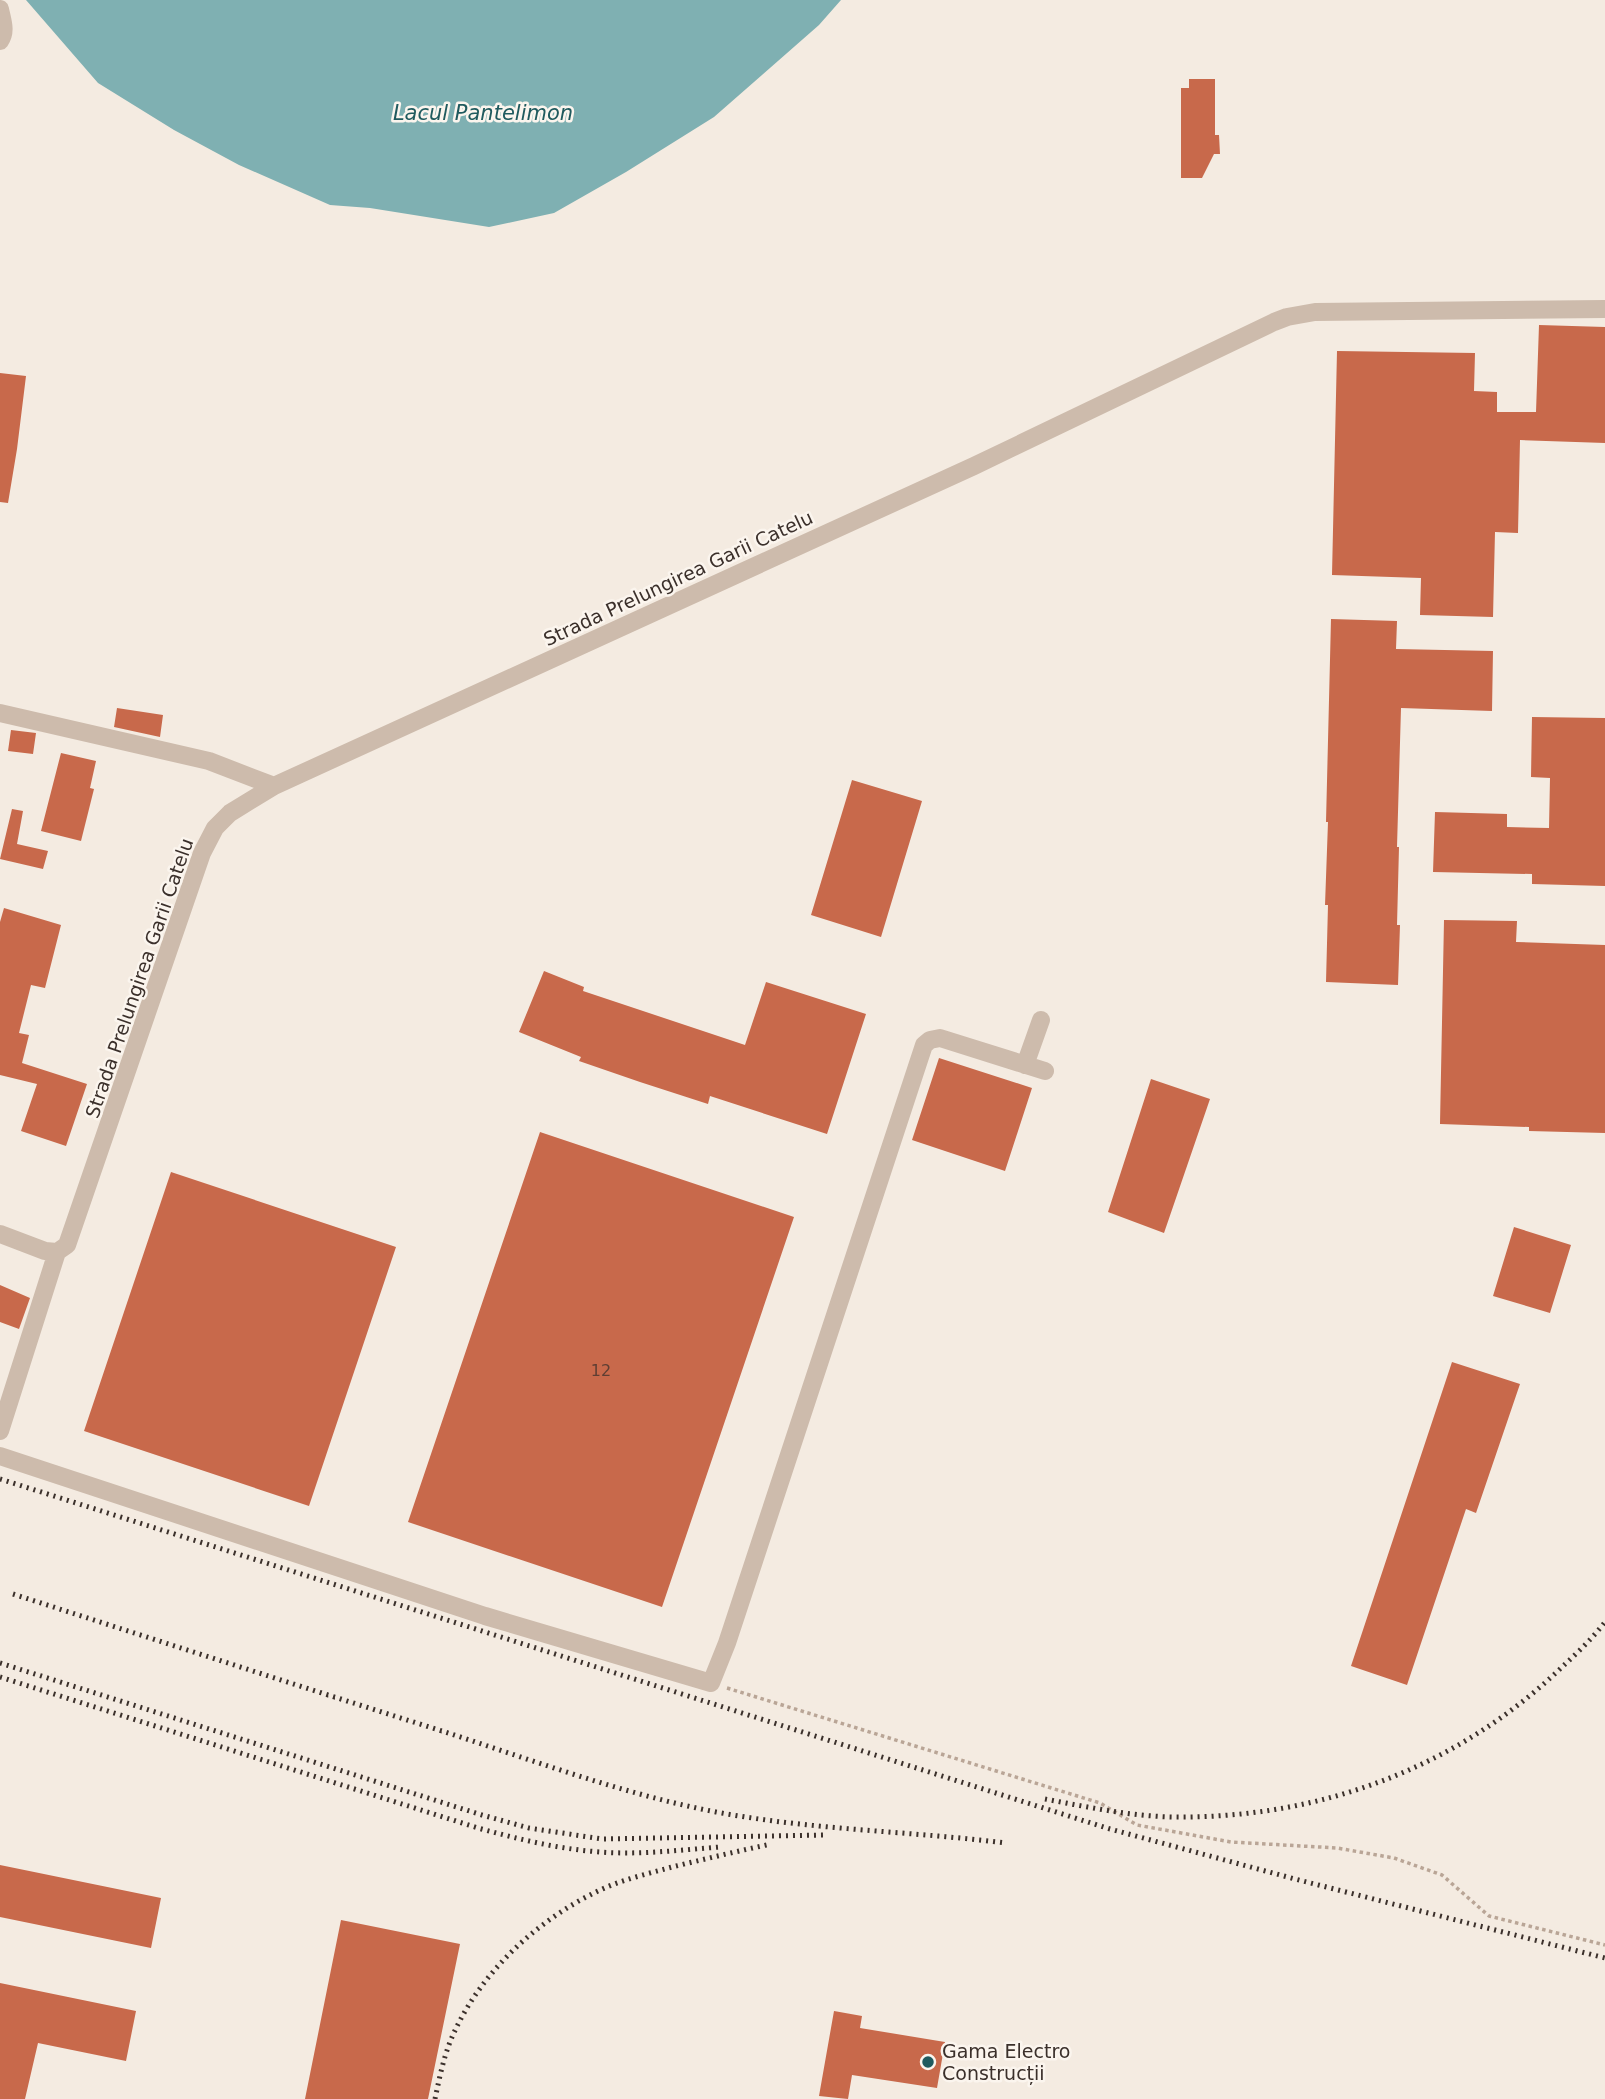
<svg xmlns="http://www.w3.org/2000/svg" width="1605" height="2099" font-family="'DejaVu Sans',sans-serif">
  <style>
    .water { fill: #7fb0b2 }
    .building { fill: #c8694b }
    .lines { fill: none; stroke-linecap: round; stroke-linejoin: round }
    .path { stroke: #b9a596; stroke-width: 3.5; stroke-dasharray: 3.5 3.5; stroke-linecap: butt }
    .minor { stroke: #cdbbac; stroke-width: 18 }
    .rail { stroke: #3b302b; stroke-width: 5; stroke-dasharray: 2 5; stroke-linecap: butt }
    .poi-dot { fill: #1f5a5e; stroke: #fbf5ee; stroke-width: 2.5 }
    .labels { text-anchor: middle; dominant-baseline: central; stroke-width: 5; stroke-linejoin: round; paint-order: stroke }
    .number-label { font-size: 16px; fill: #5e3e33 }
    .street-label { font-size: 19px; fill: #3b302b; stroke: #fbf5ee }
    .poi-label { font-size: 19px; fill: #3b302b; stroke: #fbf5ee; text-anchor: start }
    .water-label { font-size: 21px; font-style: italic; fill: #1f5a5e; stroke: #fbf5ee }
  </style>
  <rect width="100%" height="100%" fill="#f4ebe1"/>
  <path class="water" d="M26,0H841L819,25L714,117L626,172L554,213L489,227L370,208L330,205L239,165L174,130L98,83Z"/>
  <path class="building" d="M1189,79H1215V135H1219L1220,154H1214L1202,178H1181V88H1189Z
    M1539,325L1605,327V443L1520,440L1518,533L1495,532L1493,617L1420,615L1421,578L1332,575L1337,351L1475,353L1474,391L1497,392V412H1536Z
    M0,373L26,376L17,449L8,503L0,502Z
    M1331,619L1397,621L1396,649L1493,651L1492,711L1401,708L1397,847H1399L1397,925H1400L1398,985L1326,982L1328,905H1325L1328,822H1326Z
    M117,708L163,715L160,737L114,727Z
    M1532,717L1605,718V886L1532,884V874L1433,872L1435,812L1507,814V827L1549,828L1550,778L1531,777Z
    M11,730L36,733L33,754L8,751Z
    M61,753L96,761L90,788L94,789L81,841L41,831Z
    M852,780L922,801L881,937L811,915Z
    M12,809L23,811L17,844L48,851L43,869L0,859Z
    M4,908L61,925L45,988L31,985L19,1033L29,1035L22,1063L87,1084L66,1146L21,1131L37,1084L0,1075V922Z
    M1444,920L1517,921L1516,942L1605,945V1133L1529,1131V1127L1440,1124Z
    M544,971L584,987L583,991L745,1045L766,982L866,1014L827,1134L710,1096L708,1104L640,1082L579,1061L581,1057L519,1032Z
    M939,1058L1032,1088L1005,1171L912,1140Z
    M1151,1079L1210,1099L1164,1233L1108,1212Z
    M540,1132L794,1217L662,1607L408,1522Z
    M171,1172L396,1247L309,1506L84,1431Z
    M1514,1227L1571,1245L1550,1313L1493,1296Z
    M0,1285L30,1298L19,1329L0,1322Z
    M1452,1362L1520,1384L1476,1513L1466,1509L1407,1685L1351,1666Z
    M0,1865L161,1898L151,1948L0,1917Z
    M341,1920L460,1944L428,2099H305Z
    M0,1983L136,2011L126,2061L38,2043L25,2099H0Z
    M834,2011L862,2016L860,2028L945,2042L937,2088L852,2075L848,2099L819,2096Z"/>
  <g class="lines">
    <path class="path" d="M727,1688L1100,1803L1137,1825L1231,1842L1337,1848L1394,1858L1442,1875L1489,1916L1605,1945"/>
    <path class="minor" d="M0,9C2,20 7,31 0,41
      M0,713L209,761L274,786
      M1025,1065L1041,1020
      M0,1234L45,1251L57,1252
      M57,1252L67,1245L202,853L215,828L230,813L274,786L974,466L1274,322L1287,317L1315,312L1605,309
      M0,1431L57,1252
      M0,1456L485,1616L711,1683L727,1643L924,1045L930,1040L940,1038L1045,1071"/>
    <path class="rail" d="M0,1479L1110,1829L1295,1879L1605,1958
      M13,1594C156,1640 299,1686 442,1731C532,1760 623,1794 716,1812C812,1830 909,1831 1006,1843
      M0,1663L482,1815L529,1828L602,1839L828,1835
      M0,1677L478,1828C518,1839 558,1849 600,1852C640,1855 680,1850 720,1847
      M1045,1799C1087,1807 1130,1816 1172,1817C1317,1819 1456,1769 1561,1668C1576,1654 1592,1639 1605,1622
      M435,2099C439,2080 443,2060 450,2042C476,1977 534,1922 596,1892C620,1880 647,1874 672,1867C705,1859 738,1851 771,1844"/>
  </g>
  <circle class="poi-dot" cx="928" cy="2062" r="7"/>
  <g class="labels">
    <g class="number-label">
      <text x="601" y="1370">12</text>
    </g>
    <g class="street-label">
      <text transform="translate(678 578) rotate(-25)">Strada Prelungirea Garii Catelu</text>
      <text transform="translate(139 978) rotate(-71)">Strada Prelungirea Garii Catelu</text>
    </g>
    <g class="poi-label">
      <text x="942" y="2051">Gama Electro<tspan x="942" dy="22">Construcții</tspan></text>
    </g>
    <g class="water-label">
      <text x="483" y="113">Lacul Pantelimon</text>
    </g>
  </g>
</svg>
